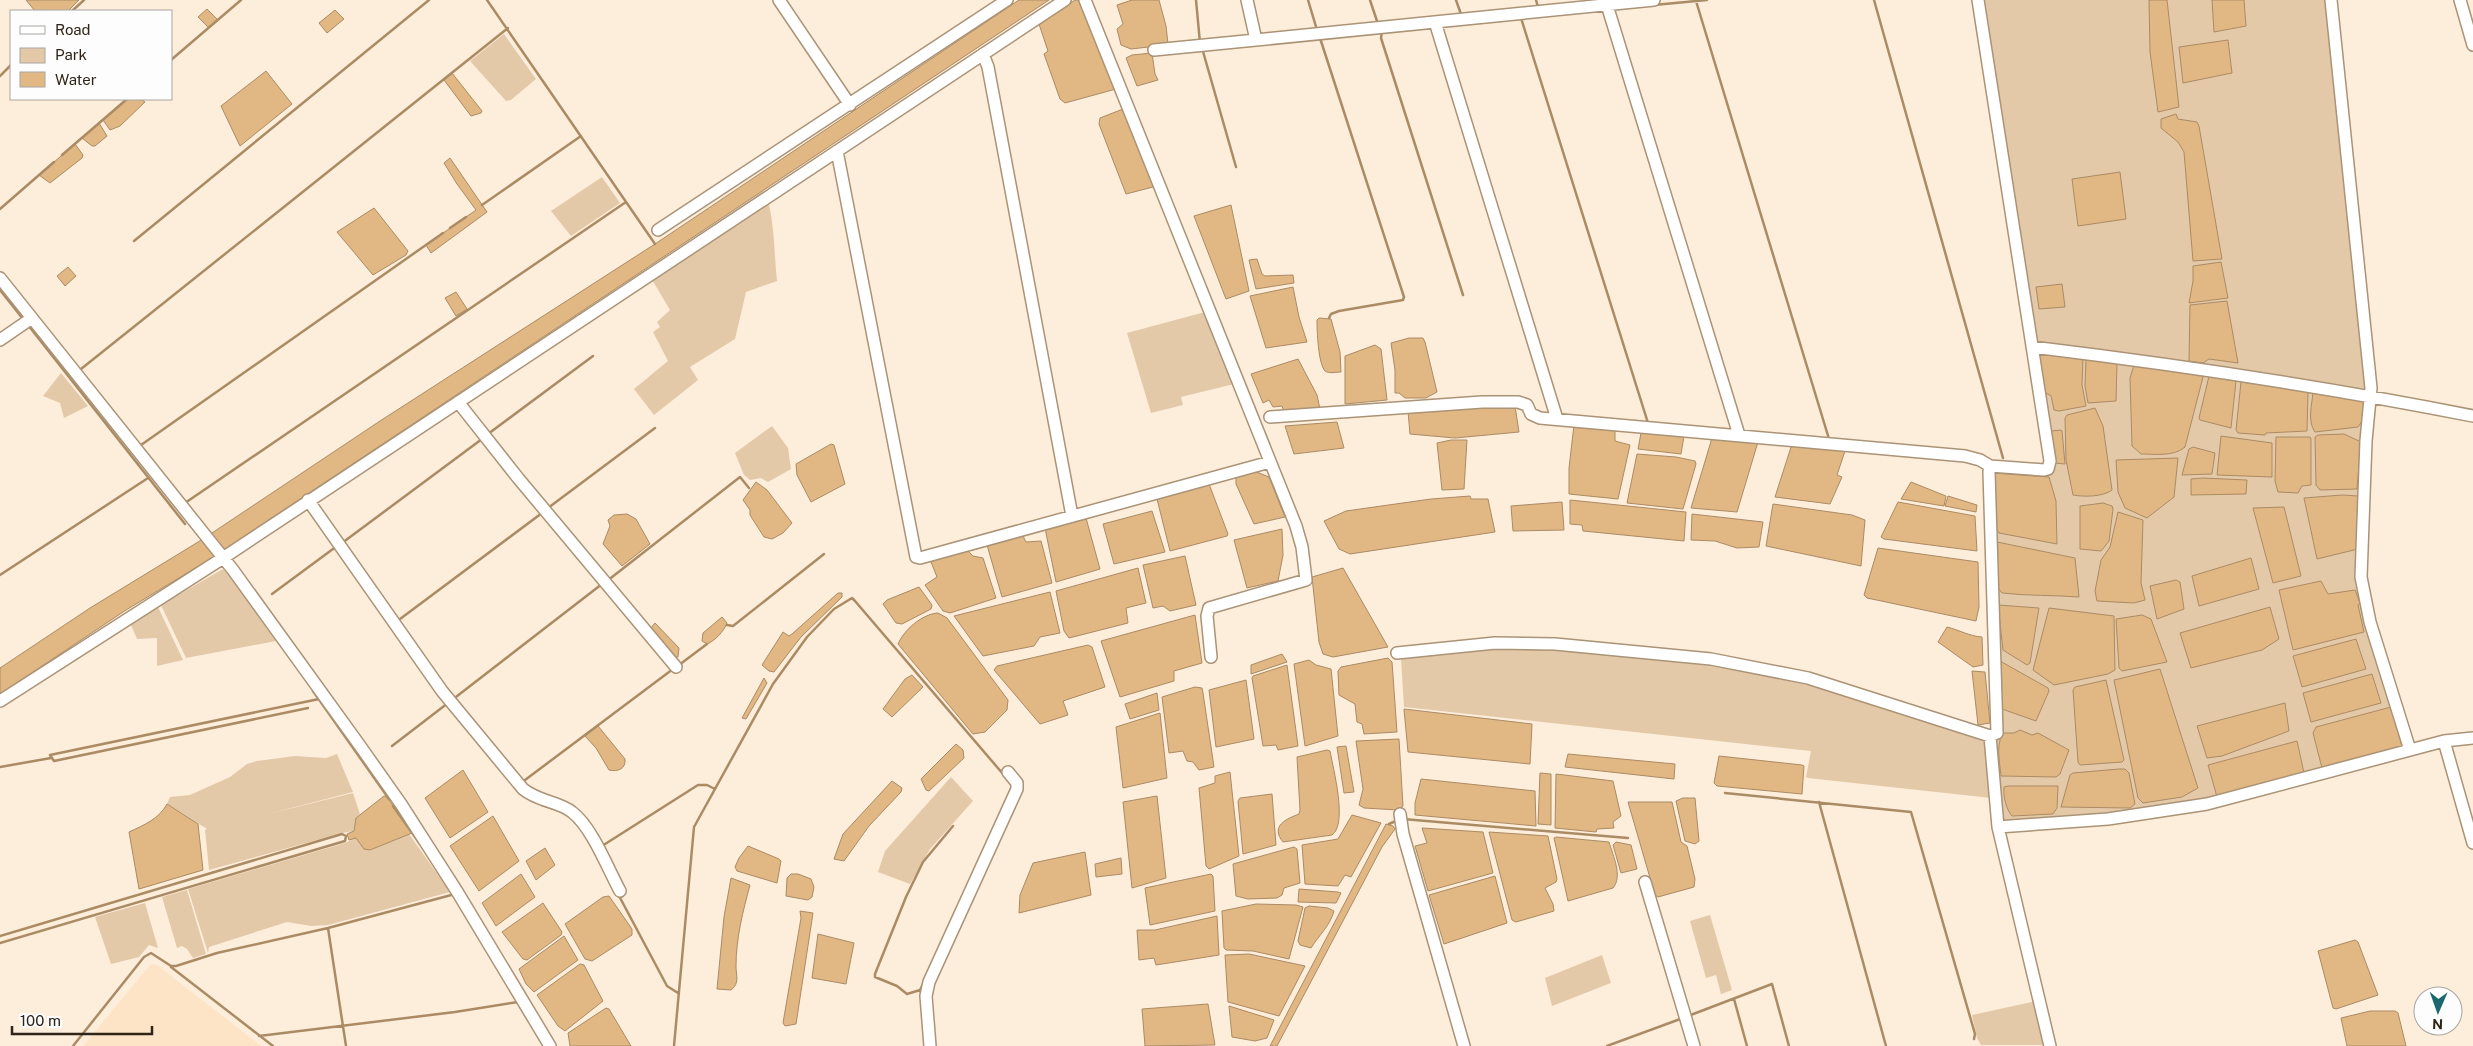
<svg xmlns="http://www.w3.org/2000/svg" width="2473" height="1046" font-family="'Public Sans',sans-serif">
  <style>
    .built { fill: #fde4c6 }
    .green { fill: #e4c9a9 }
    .water { fill: #e1b784; stroke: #ab8b64 }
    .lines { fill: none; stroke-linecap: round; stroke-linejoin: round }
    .stream { stroke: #ab8b64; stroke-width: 2.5 }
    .minor-casing { stroke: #ab9376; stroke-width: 14 }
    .minor { stroke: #fff; stroke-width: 11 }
  </style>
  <rect width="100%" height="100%" fill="#fdeddb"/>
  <path class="built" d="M151,964L157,965L261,1046H83Z"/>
  <path class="green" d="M1982,0H2325L2365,389L2034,344Z
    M504,34L536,79L511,100L506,101L470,61Z
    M602,177L620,203L571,236L551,211Z
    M768,201C775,228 774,254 777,281L746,292L735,339L690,367L698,380L654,415L634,389L668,361L653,332L660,327L657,322L670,310L651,278Z
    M1205,312L1234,384L1181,397L1183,405L1151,413L1127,333Z
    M2040,352L2369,397L2358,575L2406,748L2220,800L2106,817L2004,824L2001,821L1993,744L1992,469L2047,474L2037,355Z
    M61,373L88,406L64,418L60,403L43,396Z
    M772,426L788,448L791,469L768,482L761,478L750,480L744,475L735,453Z
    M223,569L230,576L276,641L186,658L161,605Z
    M158,607L183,660L157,666V638L137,639L131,625Z
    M1485,649H1549L1713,666L1815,686L1987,742L1991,798L1808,778L1806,777L1811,751L1404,707L1401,658Z
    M337,754L353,792L264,815L353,793L360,814L356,818L354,831L342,833L209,870L205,830L207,829L167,804L170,797L190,795L230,777L247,764L257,761L295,756L326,758Z
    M951,777L973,801L930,849L910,884L878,872L885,851Z
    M409,834L450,892L328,925L311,926L287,922L209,947L208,953L188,889L345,843L356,838L364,849L370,850Z
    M187,890L206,954L193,958L187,949L182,946L177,948L162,897Z
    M145,903L158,948L149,945L139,957L111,964L95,917Z
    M1710,915L1732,990L1721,994L1716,975L1706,978L1690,921Z
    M1602,955L1611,983L1552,1006L1545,978Z
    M2036,1001L2046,1045H1981L1977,1038L1972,1015Z"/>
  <path class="water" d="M26,0H79L68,11H35Z
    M1019,0H1049L207,561L126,610L0,694V668L90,608L203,539L380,421L655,244Z
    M1075,0H1080L1116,89L1065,103L1060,99L1044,54L1048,51L1039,24Z
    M1132,0H1159L1166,26L1168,44L1166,45L1131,49L1121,45L1117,29L1123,24L1117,5Z
    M2149,0H2167L2179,107L2158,112L2150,52Z
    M2212,0H2244L2246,26L2214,32Z
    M207,9L218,20L209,28L198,17Z
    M335,10L344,19L327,33L319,23Z
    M2228,40L2232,73L2183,83L2179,47Z
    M1152,53L1155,74L1158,80L1137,86L1126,58L1132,55Z
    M266,71L292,104L240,146L221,106Z
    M452,73L482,111L481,113L471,116L444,80Z
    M127,99H141L145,102L120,126L110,130L103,120Z
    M1123,109L1153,185V187L1126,194L1099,124L1100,118Z
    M2176,114L2178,119L2197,122L2199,126L2222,259L2193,261L2184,152L2178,142L2161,128V119Z
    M99,123L107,136L95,146H92L82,138Z
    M75,144L83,155L82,158L50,183L39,175Z
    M450,158L487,212L431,253L426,245L476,210L457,184L444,163Z
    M2120,172L2126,219L2078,226L2072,179Z
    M1231,205L1249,291L1226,299L1194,216Z
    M374,208L408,251L406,255L373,275L337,232Z
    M1257,259L1262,274L1265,276L1293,275L1294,283L1256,289L1249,260Z
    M2221,262L2228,298L2189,303L2193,281V266Z
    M68,267L76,276L65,286L57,276Z
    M2062,284L2065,307L2039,309L2036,287Z
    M1293,287L1299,317L1307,342L1266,348L1250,296Z
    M456,292L467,309L456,316L445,298Z
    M2227,301L2238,363L2209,359L2203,363L2189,361L2190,305Z
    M1319,318L1331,319L1340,352L1341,372C1337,372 1329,374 1325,371C1318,363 1317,330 1317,320Z
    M1409,338H1423L1425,342L1437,392L1426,398H1405L1399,393H1395V370L1391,343Z
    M1375,345L1381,349L1387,400L1345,404V356Z
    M2042,354L2083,358L2082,385L2086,406L2059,411L2054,410L2051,396L2044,392L2039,356Z
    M2086,358L2117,363L2116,401L2088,403L2085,386Z
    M1298,359L1317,395L1320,409L1284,412L1282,406L1273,407L1269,400L1263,403L1251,374Z
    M2134,365L2202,375L2203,377L2185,447C2174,457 2154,454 2141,454L2132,446L2130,378Z
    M2209,376L2236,381L2231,428L2200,420L2199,418Z
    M2241,382L2306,389L2308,393L2307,431L2266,433L2265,435L2238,433L2236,430Z
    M2313,392L2365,401V417L2358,427L2315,432C2307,421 2312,405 2313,392Z
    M1485,406H1515L1519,432L1455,438L1410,434L1408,411Z
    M2095,408L2103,426L2112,490C2103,497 2084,497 2073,495L2066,460L2065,418L2067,415Z
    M1337,422L1344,448L1294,454L1285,426Z
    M1574,425L1615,427V441L1630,445L1618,499L1569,494V468Z
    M2061,430L2062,431L2065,464L2054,463L2049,435L2052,431Z
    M1641,433L1684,436L1681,454L1638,449Z
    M2344,434L2361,442L2357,489L2320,490L2316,485L2315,437L2318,435Z
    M2221,436L2272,443V477L2217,475Z
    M2276,437H2310L2311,439V485L2302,486L2298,493L2278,492L2275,481Z
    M1712,438L1758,442L1737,512L1691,508Z
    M1451,440H1467L1464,489L1442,490L1437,443Z
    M831,444L834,445L845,484L811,502L797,475L796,464Z
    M1792,444L1845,451L1837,475L1842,477L1830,504L1775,497Z
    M2193,447L2215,453L2212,474L2182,475L2189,449Z
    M1637,454L1676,457L1695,461L1696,464L1683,509L1627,503Z
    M2178,458L2174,497L2147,518L2125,508L2118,492L2116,460Z
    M1254,471L1269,477L1285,517L1254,524L1236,484V476Z
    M1993,473L2049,477L2056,501L2057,544L1999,533L1996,528Z
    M2203,478L2247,480L2246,494L2191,495V479Z
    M756,482L767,490L792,523L783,533L772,539L764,537L750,515V510L743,500Z
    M1911,482L1946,496L1944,506L1901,499Z
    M1209,484L1228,534L1227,536L1170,551L1157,499Z
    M2342,495L2358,496L2360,499L2358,549L2317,559L2304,498Z
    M1470,496L1471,499H1488L1495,532L1350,554L1339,549L1324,521L1346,511L1431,499Z
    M1948,496L1977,505L1976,512L1945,506Z
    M1570,500L1686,512L1684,541L1583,531L1582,525L1570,524Z
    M1562,502L1564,530L1513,531L1511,506Z
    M1898,502L1975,516L1977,551L1884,539L1881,537Z
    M2103,503L2112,506L2113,509L2109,541L2101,551L2080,549V506Z
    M1773,504L1852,515L1865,520L1861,566L1766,546Z
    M2284,507L2301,576L2273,583L2253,508Z
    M1152,511L1165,552L1114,564L1103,524Z
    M2118,512L2143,520L2141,583L2145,600L2134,603L2097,601L2095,591L2101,560L2110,547Z
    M627,514L636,519L650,544L622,566L603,544L610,526L608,520L614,515Z
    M1692,514L1763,522L1759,547L1737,548L1715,541L1691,540Z
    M1086,518L1100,569L1056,582L1045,528Z
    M1282,529L1283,555L1278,581L1247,588L1234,540Z
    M1022,534L1026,542L1041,541L1052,583L1002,597L987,545Z
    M1997,542L2075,558L2079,597C2053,595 2028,596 2002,593L1998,588Z
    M1878,548L1978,562L1979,607L1976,621L1867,598L1864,595Z
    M967,550L973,556L983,558L996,598L950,613L943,611L925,585L937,577L931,562L934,558Z
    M1185,556L1196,605L1170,611L1163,606L1153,608L1143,565Z
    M2251,558L2259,589L2199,606L2192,576Z
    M1138,568L1146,603L1126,608L1128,623L1069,638L1064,631L1056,591Z
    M1343,568L1388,647L1333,657L1323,654L1319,642L1312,577Z
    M2176,580L2180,582L2184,609L2157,619L2150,586Z
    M2321,581L2328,594L2355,590L2360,603L2358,605L2364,632L2293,650L2279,590Z
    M919,587L932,605L931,609L902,624L896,623L883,604L887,600Z
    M1050,592L1060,633L1040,637L1034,646L983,656L954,616Z
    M838,593H842V597L801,637L774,672L769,671L762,665L783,632L789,636L792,634Z
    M1998,605L2039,608L2030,663L2027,665L2003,650Z
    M2270,607L2279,639L2262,650L2191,668L2180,633Z
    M2049,608L2114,616L2115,670L2108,674L2054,685L2033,670Z
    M938,613L947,618L1008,700L1007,710L985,732L973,734L898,644C904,630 922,614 938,613Z
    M1195,615L1202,663L1174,671V681L1120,697L1101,641Z
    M2142,615L2151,619L2167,662L2122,671L2119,668L2116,619Z
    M722,617L727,623C724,631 715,641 707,644L702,641L703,633Z
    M655,623L679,648L678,657H674L650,629Z
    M1947,627C1959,630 1969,636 1982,637L1983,665L1973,667L1938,642Z
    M2356,639L2366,669L2302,687L2293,656Z
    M1088,645L1092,647L1105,687L1063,701L1068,715L1040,724L994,670L997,666Z
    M1282,654L1287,662L1251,674V665Z
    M1388,658L1392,662L1397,732L1364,734L1362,724L1357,722L1355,704L1339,695L1338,671L1341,667Z
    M1309,660L1316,665L1331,669L1338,736L1305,746L1294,664Z
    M2000,661L2048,688L2049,691L2036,721L2002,709Z
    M1287,665L1298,746L1278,750L1276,745L1263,746L1252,678L1253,676Z
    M2160,669L2198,788L2182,797L2143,803L2138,798L2114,680Z
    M1972,671L1985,672L1990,723L1978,725Z
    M2372,674L2381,703L2311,722L2303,693Z
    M912,675L923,687L892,717L883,709L905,679Z
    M764,678L767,683L746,719L742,718Z
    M1246,680L1254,739L1216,747L1209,690Z
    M2106,680L2124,760L2122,762L2080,765L2078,762L2073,690L2075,687Z
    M1195,687L1202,688L1203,693L1214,767L1199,770L1193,762L1187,761L1183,751L1169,753L1162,697Z
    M1157,693L1159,710L1130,719L1125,704Z
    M2285,703L2289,731L2222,756L2207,758L2197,726Z
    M2391,707L2402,746L2327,768H2322L2313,733L2316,727Z
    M1404,709L1532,724L1530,764L1408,752Z
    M1160,713L1167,778L1123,788L1116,727Z
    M598,726L625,759C626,769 618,772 609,770L596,748L585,736Z
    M2020,730L2032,735L2038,733L2069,750L2060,774L2056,777L2001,776C2000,763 1995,743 2004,733H2014Z
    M1399,739L1403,806L1398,810L1364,808L1359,805L1363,789L1356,741Z
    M2297,741L2304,773L2217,797L2208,765Z
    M956,744L963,750L964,758L929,791L926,790L921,779Z
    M1346,746L1354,792L1344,793L1337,747Z
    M1327,750L1330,751C1333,768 1348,824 1332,835L1283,842C1270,826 1286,819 1299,814L1300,810L1297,757Z
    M1568,754L1675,764L1674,779L1565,767Z
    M1719,756L1802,765L1804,766L1802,794L1717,786L1714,783Z
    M2119,769H2125L2129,773L2135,804L2130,808L2061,807L2070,775L2073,773Z
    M463,770L488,812L450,838L425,798Z
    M1230,772L1239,856L1209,869L1206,866L1199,788L1215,783V776Z
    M1540,773L1551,774V825L1538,824Z
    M1556,774L1613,781L1621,816L1613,822L1614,828L1597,829L1596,832L1555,828Z
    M1421,779L1535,791L1536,826L1415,815V803Z
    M892,781L902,788L901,792L869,826L844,861L834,859L843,834Z
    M2008,786H2058L2057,808L2053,814L2012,816C2006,809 2003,796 2004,787Z
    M1272,794L1276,845L1243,854L1238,801L1240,798Z
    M384,796L387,797L412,833L370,850L364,849L356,838L349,840L347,834L354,831L356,818Z
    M1157,796L1166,878L1132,888L1123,802Z
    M1683,798H1695L1699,841L1695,844L1685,841L1676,801Z
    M1628,802H1672L1681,842L1687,846L1695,879L1694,887L1658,897L1655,895Z
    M167,804L198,824L203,870L139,889L129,832C144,825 159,819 167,804Z
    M1352,815L1381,823L1351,877L1345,875L1338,886L1305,884L1302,845L1338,839Z
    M493,816L519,861L479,891L450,846Z
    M1386,824L1393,826L1395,829L1382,847L1277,1046H1270Z
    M1422,828L1483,832L1493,873L1428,891L1415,846L1427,843Z
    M1489,832L1548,836L1557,879L1556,882L1545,888L1553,904L1554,911L1516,922L1512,920Z
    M1556,837L1609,842C1613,856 1623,876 1613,888L1568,901L1554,838Z
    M1616,842L1631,845L1637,869L1621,873L1613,845Z
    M748,846L779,859L781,861L777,883L737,871L735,867L739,858Z
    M1294,847L1297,849L1300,883L1284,888L1282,895L1277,898L1248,899L1236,896L1233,864Z
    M545,848L555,865L536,880L526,861Z
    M1085,852L1091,895L1019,913L1020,895L1033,863Z
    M1121,858L1122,874L1096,877L1095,864Z
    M521,874L535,897L496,926L482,903Z
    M791,874H798L811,879L814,887L812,897L808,900L786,896L787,878Z
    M1211,874L1213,876L1215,911L1150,925L1145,888Z
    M1495,876L1507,923L1444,944L1429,895Z
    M731,878L750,885C743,911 736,938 736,966C736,976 740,983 731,990L717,989L724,917Z
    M1299,889L1338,892L1341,893L1336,903L1298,902Z
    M609,896L632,929V935L592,961L585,959L565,924L603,897Z
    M543,903L562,932L561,935L527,960L523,959L502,932Z
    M1256,904L1296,905L1303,907L1289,959L1253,951L1226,950L1224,948L1222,911Z
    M1309,906L1328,908L1334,911C1330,926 1319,935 1311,948L1300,945L1298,941L1305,908Z
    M800,911L813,913L796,1024L785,1026L783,1023L801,918Z
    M1217,916L1219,955L1156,965L1154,958L1139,960L1137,930H1155Z
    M818,934L854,943L846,984L812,978Z
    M564,936L578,960L534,992L526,984L519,969Z
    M2355,940L2358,942L2378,995L2336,1009L2333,1008L2318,951Z
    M1249,954L1305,966L1279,1016L1228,1002L1225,955Z
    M580,964L584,965L603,1001L565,1031L558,1026L537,995Z
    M1208,1004L1215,1045L1145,1046L1142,1009Z
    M1229,1006L1274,1020L1267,1038L1255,1041L1232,1037Z
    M606,1008L609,1009L631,1046H570L568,1033Z
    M2370,1011H2395L2398,1013L2406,1046H2347L2341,1018Z"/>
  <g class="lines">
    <path class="stream" d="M487,0L655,244
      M1196,0L1200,43
      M1308,0L1317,30
      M1370,0L1378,24
      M1456,0L1462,17
      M1536,0L1538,7
      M1874,0L2003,458
      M1696,1L1829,439
      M1654,5L1707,0
      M72,11L84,0
      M1521,18L1648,423
      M1382,32L1381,38L1463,295
      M1320,38L1404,297L1403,300L1339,311L1331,314L1329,318
      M1202,48L1236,167
      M171,60L241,0
      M0,76L11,65
      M62,155L127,99
      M482,205L581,136
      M0,209L54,162
      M450,228L466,217
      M134,241L429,0
      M0,290L23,319
      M28,325L185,524
      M81,369L508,28
      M488,434L593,356
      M141,445L443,233
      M185,503L626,202
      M548,508L655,428
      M342,543L482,439
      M0,575L148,478
      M607,581L740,477L749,488
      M272,594L337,546
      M396,622L542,513
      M727,625L733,626L824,554
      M679,665L707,644
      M313,691L389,799
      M452,700L602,584
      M308,708L54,761L50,755L319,699
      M392,746L448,703
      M0,767L51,758
      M521,783L673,669
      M1725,793L1911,812L1975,1034L1974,1039
      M1819,802L1886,1046
      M542,805L560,811
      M393,806L420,844
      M1403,819L1628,838
      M1389,824L1398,820
      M602,846L698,785H707L715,789
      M618,894L667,986L678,993
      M328,928L346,1046
      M0,936L342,834L346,836L345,841L0,943
      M171,967L273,1046
      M920,990L907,994L897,986L875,977V974L906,897L923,862L953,826
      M922,995L920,990L924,982
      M1734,999L1747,1046
      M1688,1016L1772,984L1789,1046
      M259,1036L455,1012L518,1002
      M73,1046L144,957L151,953L171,966H176L217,953L328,928L455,894
      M674,1046L694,827L773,684L807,637L834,609L852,598L855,601L1003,774
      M1607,1046L1683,1018"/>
    <g class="minor-casing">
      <path id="minor" d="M779,0L850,105
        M1085,0L1296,526L1302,547L1306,580L1209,608L1207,616L1211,657
        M1247,0L1256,40L1654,0
        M2331,0L2371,388L2366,441L2361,577L2370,622L2410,750
        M2460,0L2473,45
        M1607,5L1739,435
        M1435,22L1557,419
        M1154,50L1256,40
        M983,54L988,67L1072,516
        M837,151L916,557L920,558L1270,462
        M658,230L1007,0
        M0,278L233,570L358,743L401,804L458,893L550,1046
        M0,340L32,318
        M2032,347C2180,365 2327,387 2473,416
        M458,402L518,478L676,667
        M1270,417L1482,402H1518L1527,405L1531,414L1540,418L1965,456L1980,460L1990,466
        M308,500L442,691L523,789C539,802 558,801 572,812C592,827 608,869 620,891
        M1397,653L1495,643L1555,644L1711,659L1808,678L1990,736L1997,733L1989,472L1990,466L2044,470L2048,469L2050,461L1978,0
        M0,701L223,558L1065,0
        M1990,736L1998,827L2050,1046
        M2444,741L2473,843
        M1400,814L1403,834L1464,1046
        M1998,827L2108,819L2207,804L2444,741L2473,738
        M1645,882L1694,1046
        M930,1046L926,996L929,982L1017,789V783L1008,772"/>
    </g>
    <use href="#minor" class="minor"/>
  </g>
  <rect x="10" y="10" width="162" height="90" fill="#fdfdfd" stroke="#aaa6a1"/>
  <rect x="20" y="26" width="25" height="8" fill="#ffffff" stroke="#aaa6a1"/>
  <text x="55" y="35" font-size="15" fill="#2e2418">Road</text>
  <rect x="20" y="48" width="25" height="15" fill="#e4c9a9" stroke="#aaa6a1"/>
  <text x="55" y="60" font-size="15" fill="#2e2418">Park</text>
  <rect x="20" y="72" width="25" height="15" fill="#e1b784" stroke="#aaa6a1"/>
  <text x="55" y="85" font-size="15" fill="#2e2418">Water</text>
  <g transform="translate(2438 1011) rotate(182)"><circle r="24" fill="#fdfdfd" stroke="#aaa6a1"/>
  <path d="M0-4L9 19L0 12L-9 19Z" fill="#1a676e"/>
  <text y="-8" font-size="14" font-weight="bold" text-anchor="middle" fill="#2e2418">N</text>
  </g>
  <path d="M12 1026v8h140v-8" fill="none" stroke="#2e2418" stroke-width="2.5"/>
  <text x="20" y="1026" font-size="15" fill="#2e2418" stroke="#fdfdfd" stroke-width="4" paint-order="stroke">100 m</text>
</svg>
